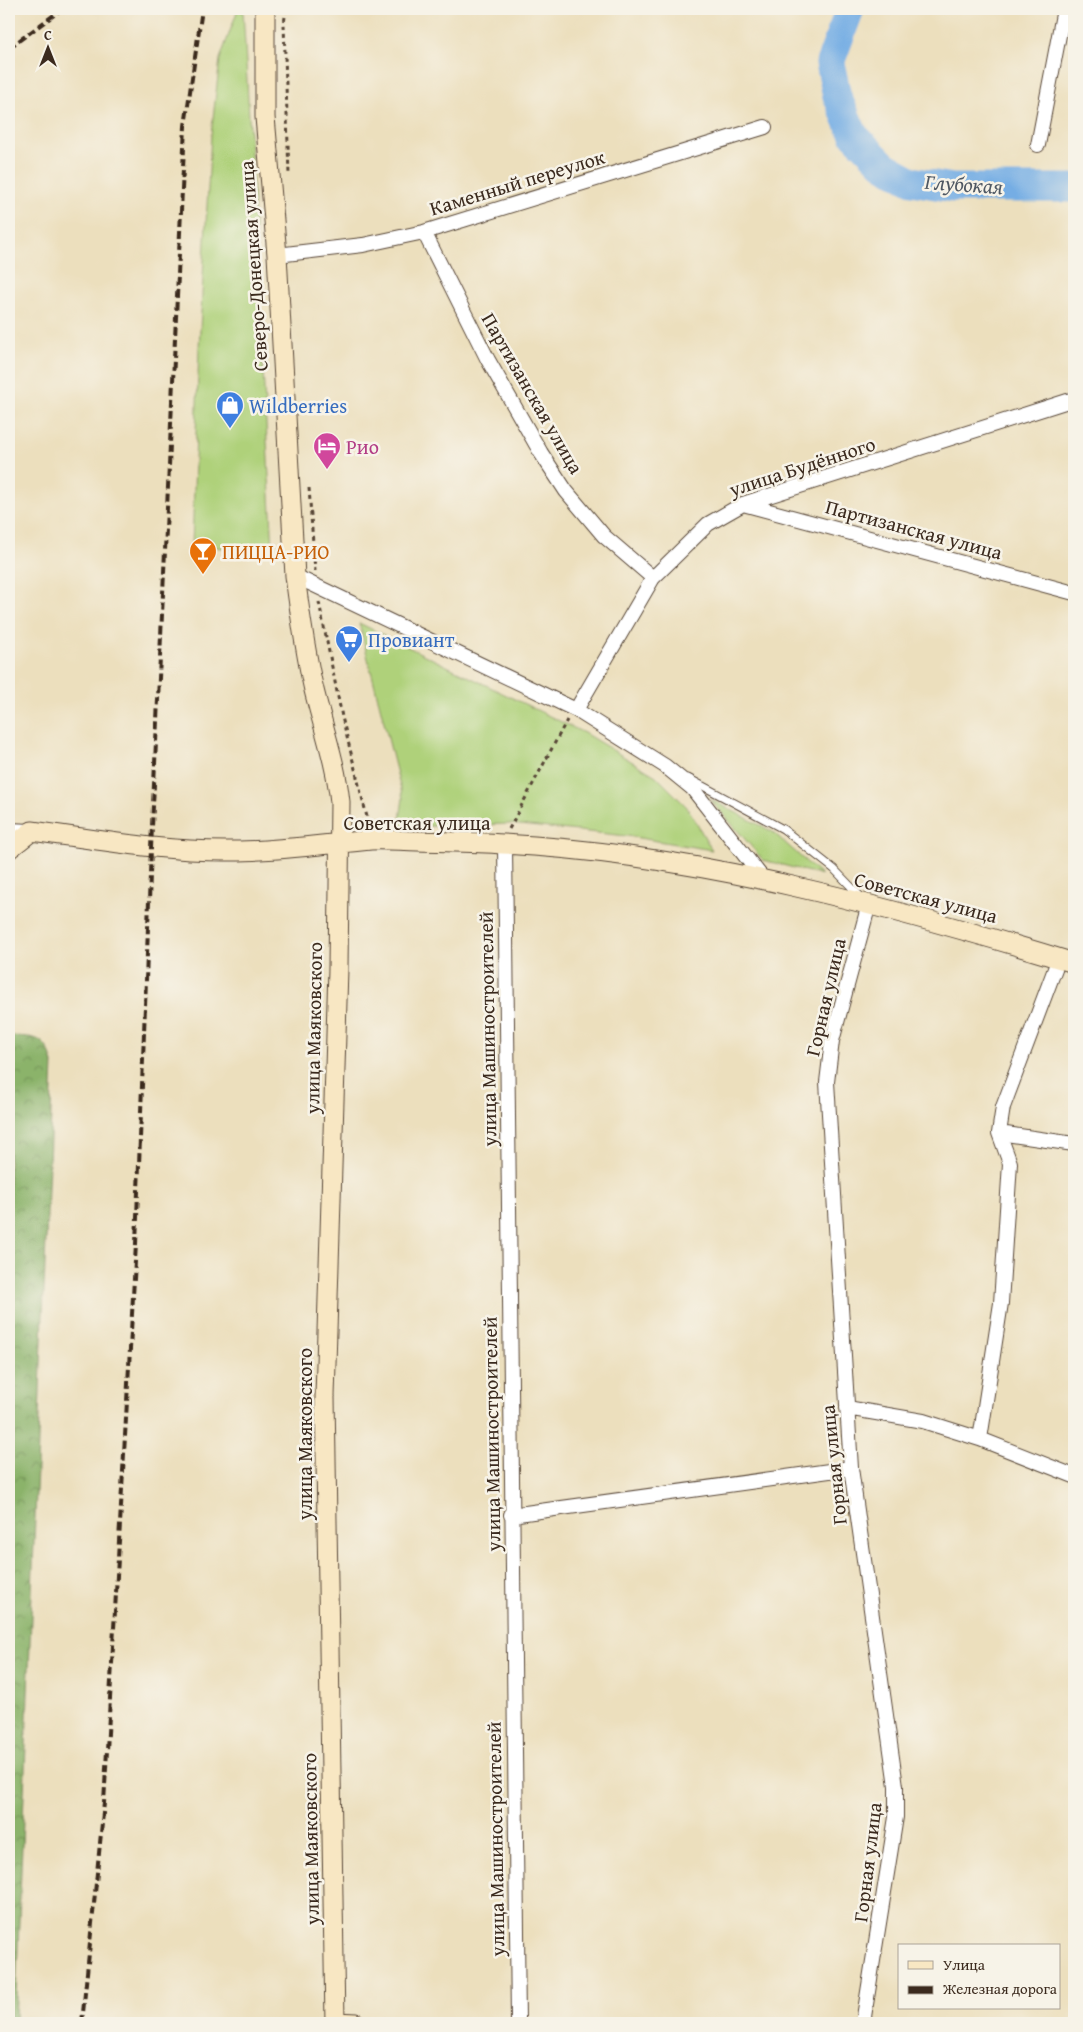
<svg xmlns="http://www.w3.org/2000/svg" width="1083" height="2032" font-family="'Gentium Book Plus',serif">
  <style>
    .grass { fill: #afd17a; stroke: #757e4c }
    .forest { fill: url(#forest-crowns); stroke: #636e44 }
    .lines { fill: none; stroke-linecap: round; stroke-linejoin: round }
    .river { stroke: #75ade4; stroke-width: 29 }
    .lane-casing { stroke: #564536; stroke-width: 9 }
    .street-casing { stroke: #564536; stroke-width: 16 }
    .secondary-casing { stroke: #564536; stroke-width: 21 }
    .path { stroke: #564536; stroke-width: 3; stroke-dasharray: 4 4; stroke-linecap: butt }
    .lane { stroke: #fff; stroke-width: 7 }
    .street { stroke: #fff; stroke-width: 14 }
    .secondary { stroke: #f8e7c3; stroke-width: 19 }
    .rail { stroke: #3b2a1e; stroke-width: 4; stroke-dasharray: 8 4; stroke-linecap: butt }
    .labels { text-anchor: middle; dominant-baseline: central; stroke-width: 5; stroke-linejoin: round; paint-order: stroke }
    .street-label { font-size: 20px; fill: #3b2a1e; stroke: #f7f3e8 }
    .shop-label { font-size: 20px; fill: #366cbe; stroke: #f7f3e8; text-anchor: start }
    .hotel-label { font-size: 20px; fill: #b23c85; stroke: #f7f3e8; text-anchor: start }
    .food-label { font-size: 20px; fill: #c56008; stroke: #f7f3e8; text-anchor: start }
    .water-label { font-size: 21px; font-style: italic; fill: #4f5863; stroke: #f7f3e8 }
  </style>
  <defs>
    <pattern id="forest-crowns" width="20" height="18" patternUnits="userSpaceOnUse" patternTransform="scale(1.25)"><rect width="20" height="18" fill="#8bb36a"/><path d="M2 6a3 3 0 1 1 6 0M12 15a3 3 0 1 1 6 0" fill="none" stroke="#739257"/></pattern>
  </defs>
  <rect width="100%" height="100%" fill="#f7f3e8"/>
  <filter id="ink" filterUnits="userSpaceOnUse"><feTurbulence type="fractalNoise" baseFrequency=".02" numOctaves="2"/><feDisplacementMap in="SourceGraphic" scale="10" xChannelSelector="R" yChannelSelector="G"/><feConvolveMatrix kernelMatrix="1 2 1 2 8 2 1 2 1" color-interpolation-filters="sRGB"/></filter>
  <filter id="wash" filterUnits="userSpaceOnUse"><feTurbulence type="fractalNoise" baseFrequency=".0096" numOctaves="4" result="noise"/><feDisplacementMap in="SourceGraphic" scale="20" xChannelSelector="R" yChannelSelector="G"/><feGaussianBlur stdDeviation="1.12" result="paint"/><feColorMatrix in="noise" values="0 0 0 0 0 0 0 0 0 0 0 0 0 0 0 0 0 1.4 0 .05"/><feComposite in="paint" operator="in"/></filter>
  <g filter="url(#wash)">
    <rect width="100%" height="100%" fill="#ecdfbd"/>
    <path class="grass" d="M238,9H243L273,549L192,547L199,348L211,135L220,59Z
      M359,623L584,733L656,776L687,807L712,850L627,836L510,824L399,827L403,798Z
      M710,799L773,832L821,875L763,860Z"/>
    <path class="forest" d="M9,1036C35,1037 45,1035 53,1063L15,2023H9Z"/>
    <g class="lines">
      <path class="river" d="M850,9L830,63L837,96L854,135L885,166L912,181L953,188H1074"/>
    </g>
  </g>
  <g filter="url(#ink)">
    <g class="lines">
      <g class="lane-casing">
        <path id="lane" d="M688,778L783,829L834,869L861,897"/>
      </g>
      <g class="street-casing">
        <path id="street" d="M1038,145L1064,9
          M424,232L488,360L541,453L566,491L604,536L653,578
          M277,255L363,245L424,232L765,127
          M743,504L1074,593
          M295,576L576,710L665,766L692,788L764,880
          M576,710L653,578L708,524L743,504L1074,399
          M9,830L32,831
          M505,844L518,2023
          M999,1133L1074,1144
          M847,1408L923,1421L980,1439L1074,1476
          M980,1439L1001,1303L1010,1163L999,1133L1003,1107L1059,958
          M511,1515L851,1468
          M863,2023L896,1817V1786L851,1468L827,1082L832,1041L869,904"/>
      </g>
      <g class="secondary-casing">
        <path id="secondary" d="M265,9V117L277,255L295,576C300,614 305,652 314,690C323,727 336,763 340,802L338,969L325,1397L335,2023
          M9,849L32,831C99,840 165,852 233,851C279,851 325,844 371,840C386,839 403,841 418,841C447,842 475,842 503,844C698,854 888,906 1074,963
          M335,2022L356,2023"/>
      </g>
      <path class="path" d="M286,9L284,24L289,175
        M309,488L315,571
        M319,602L342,717L369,825
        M509,829L567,720"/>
      <use href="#lane" class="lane"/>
      <use href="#street" class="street"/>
      <use href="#secondary" class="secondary"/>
      <path class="rail" d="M9,48L62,9
        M82,2023L104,1803L136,1244L151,848L185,126L202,9"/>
    </g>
  </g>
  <defs>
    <g id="shop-pin" transform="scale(1.4375)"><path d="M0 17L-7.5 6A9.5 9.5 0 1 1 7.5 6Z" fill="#3f7fe0" stroke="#f7f3e8"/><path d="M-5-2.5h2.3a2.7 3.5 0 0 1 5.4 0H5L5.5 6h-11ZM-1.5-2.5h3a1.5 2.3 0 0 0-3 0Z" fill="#fff"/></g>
    <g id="hotel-pin" transform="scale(1.4375)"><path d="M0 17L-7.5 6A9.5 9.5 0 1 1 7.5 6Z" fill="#d1479c" stroke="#f7f3e8"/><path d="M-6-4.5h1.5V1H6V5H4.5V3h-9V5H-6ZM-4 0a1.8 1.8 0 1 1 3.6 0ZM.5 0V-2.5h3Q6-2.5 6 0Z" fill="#fff"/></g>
    <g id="bar-pin" transform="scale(1.4375)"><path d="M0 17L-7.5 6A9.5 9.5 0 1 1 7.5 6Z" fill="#e8710a" stroke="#f7f3e8"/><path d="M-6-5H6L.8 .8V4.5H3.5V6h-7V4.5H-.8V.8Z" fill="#fff"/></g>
    <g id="supermarket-pin" transform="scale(1.4375)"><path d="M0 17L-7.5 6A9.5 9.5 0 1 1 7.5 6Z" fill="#3f7fe0" stroke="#f7f3e8"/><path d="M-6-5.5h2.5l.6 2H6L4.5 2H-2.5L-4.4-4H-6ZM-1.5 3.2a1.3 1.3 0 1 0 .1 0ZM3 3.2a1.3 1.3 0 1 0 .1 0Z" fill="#fff"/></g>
  </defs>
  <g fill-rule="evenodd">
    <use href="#shop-pin" x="230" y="405"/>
    <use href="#hotel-pin" x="327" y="446"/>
    <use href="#bar-pin" x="203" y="551"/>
    <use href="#supermarket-pin" x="349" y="639"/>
  </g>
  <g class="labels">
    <g class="street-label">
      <text transform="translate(517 182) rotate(-17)">Каменный переулок</text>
      <text transform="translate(253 266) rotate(-94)">Северо-Донецкая улица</text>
      <text transform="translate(533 393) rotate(60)">Партизанская улица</text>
      <text transform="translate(802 466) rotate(-18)">улица Будённого</text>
      <text transform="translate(914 529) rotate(15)">Партизанская улица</text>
      <text x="417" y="822">Советская улица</text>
      <text transform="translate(926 897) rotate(15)">Советская улица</text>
      <text transform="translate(825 997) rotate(-77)">Горная улица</text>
      <text transform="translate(313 1028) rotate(-89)">улица Маяковского</text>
      <text transform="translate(487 1029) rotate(-91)">улица Машиностроителей</text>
      <text transform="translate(304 1434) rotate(-90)">улица Маяковского</text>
      <text transform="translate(491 1434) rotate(-91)">улица Машиностроителей</text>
      <text transform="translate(833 1465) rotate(-96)">Горная улица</text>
      <text transform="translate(310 1839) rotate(-91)">улица Маяковского</text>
      <text transform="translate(495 1839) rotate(-91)">улица Машиностроителей</text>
      <text transform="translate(867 1862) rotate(-83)">Горная улица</text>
    </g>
    <g class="shop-label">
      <text x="249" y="405">Wildberries</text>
      <text x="368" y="639">Провиант</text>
    </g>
    <g class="hotel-label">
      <text x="346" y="446">Рио</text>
    </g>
    <g class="food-label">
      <text x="222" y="551">ПИЦЦА-РИО</text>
    </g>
    <g class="water-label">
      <text transform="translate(964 184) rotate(4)">Глубокая</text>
    </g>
  </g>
  <rect width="1083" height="2032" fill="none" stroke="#f7f3e8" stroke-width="30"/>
  <rect x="898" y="1944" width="162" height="65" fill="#f7f3e8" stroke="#aca397"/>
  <rect x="908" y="1961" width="25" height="8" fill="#f8e7c3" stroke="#aca397"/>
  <text x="943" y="1970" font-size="15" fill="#3b2a1e">Улица</text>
  <rect x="908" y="1986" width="25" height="8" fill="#3b2a1e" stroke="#aca397"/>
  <text x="943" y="1994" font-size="15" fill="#3b2a1e">Железная дорога</text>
  <g transform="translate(48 48)" stroke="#f7f3e8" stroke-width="4" paint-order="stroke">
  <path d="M0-4L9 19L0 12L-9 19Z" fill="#3b2a1e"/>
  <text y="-8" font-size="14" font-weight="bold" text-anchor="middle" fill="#3b2a1e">С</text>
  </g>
</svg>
